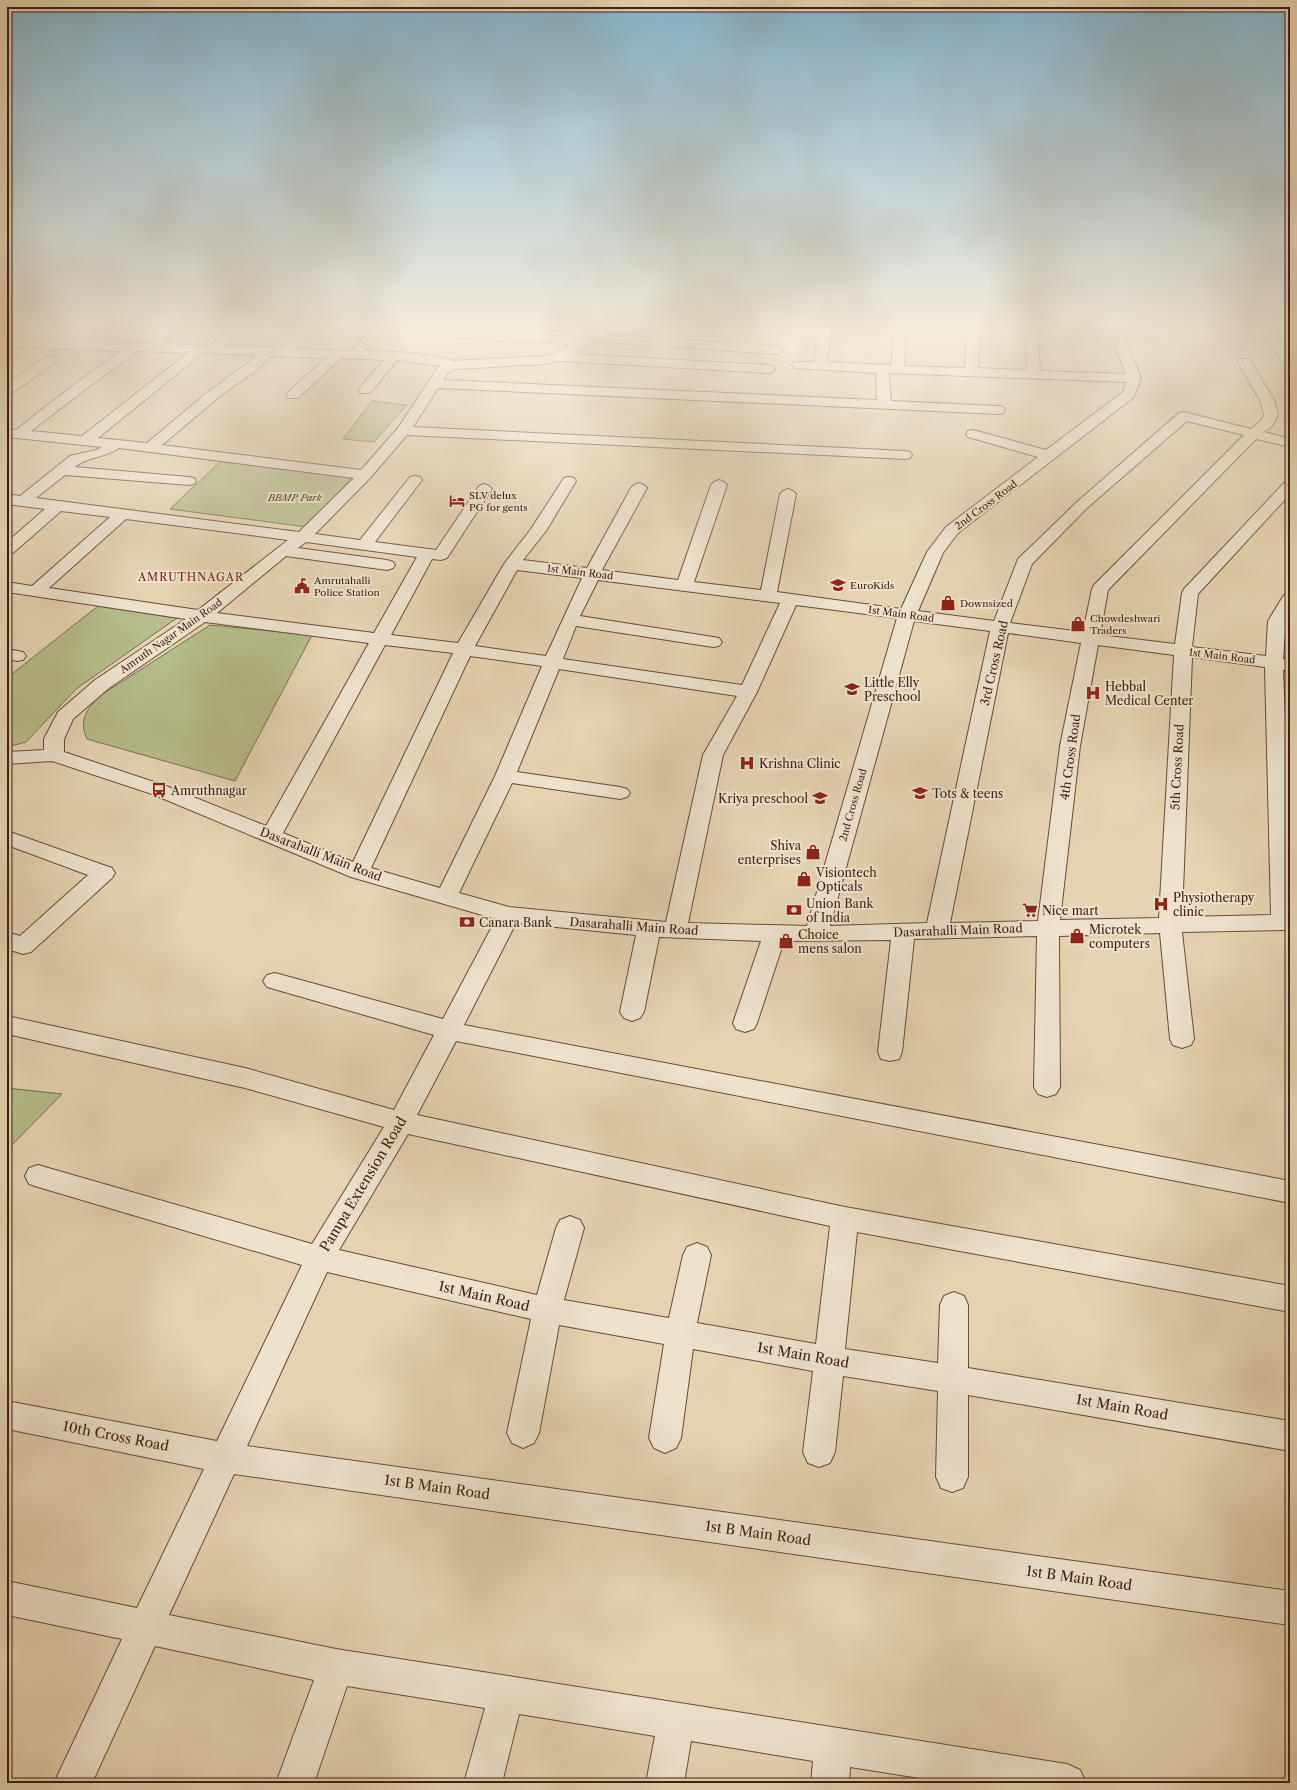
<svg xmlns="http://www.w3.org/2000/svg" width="1297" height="1790" font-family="'Libre Caslon Text',serif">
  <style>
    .green { fill: #b6bc8b; stroke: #7a6e4f }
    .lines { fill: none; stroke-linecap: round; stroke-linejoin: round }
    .minor-casing { stroke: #674c3b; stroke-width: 2 }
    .minor { fill: #eee2cd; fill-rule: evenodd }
    .labels { text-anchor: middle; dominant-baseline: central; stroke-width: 4; stroke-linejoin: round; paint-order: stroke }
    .far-poi-label { font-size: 10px; fill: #3d1f13; stroke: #eee2cd; text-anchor: start }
    .far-park-label { font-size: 10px; font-style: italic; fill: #5b4631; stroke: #eee2cd }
    .far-street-label { font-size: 10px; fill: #3d1f13; stroke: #eee2cd }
    .far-neighbourhood-label { font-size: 11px; letter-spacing: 1px; fill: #7a1f14; stroke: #eee2cd }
    .street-label { font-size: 12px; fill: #3d1f13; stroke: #eee2cd }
    .poi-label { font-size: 12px; fill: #3d1f13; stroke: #eee2cd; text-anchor: start }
    .near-street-label { font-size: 14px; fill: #3d1f13; stroke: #eee2cd }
  </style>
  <rect width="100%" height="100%" fill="#e5d3b2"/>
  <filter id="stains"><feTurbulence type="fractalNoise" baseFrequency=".005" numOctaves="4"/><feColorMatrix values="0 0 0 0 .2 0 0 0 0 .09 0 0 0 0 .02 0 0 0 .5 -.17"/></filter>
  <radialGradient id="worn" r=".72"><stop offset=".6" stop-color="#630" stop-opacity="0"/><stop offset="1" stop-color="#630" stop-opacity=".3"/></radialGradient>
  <path class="green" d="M372,401L407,405L374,442L343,439Z
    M222,460L353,476L307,527L170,509Z
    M98,606L177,618L76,689L26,742L7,747V678Z
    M210,625L312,635L235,781L87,739C78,721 87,708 101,695Z
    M7,1088L62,1094L7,1150Z"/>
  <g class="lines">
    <g class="minor-casing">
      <path id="minor" d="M89,326H102L86,342L150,344L168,326H181L164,344L211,346L229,326H242L224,346L282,348L303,326H316L296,349L352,351L373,326H385L365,351C394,352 425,352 453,361L544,356L556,354L571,344L455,338L453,335L460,326H472L468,332L582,337L599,326H613L603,334L776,346L781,347L782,350L781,353L776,354L593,341L573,354L768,365L773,366L775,369L773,372L768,373L560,361L544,364L455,369L448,373L443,380L877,400L876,373L794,368L792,365L794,362H814L820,326H832L827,362L891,365L895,326H907L904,366L965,368L967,326H979L978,368L1027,370L1025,330L1027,327H1035L1037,330L1040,371L1126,374L1107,326H1119L1141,378L1134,397L958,533L943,553L918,611L994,621L1018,559L1077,502L1179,413L1184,412L1251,429L1261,421L1264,415L1260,400L1238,362L1239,359H1249L1274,400L1278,415L1272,426L1264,432L1290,439V447L1256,439L1108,590L1100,635L1175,644L1182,593L1184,589L1285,482L1290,480V494L1198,594L1192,647L1266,656L1268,621L1284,595L1290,594V614L1286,621L1283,659L1290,660V670H1283L1290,840V930L1182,932L1194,1039L1191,1045L1182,1048L1173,1045L1170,1039L1160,933L1059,936L1060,1087L1056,1094L1047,1097L1038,1094L1034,1087L1037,936L914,939L902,1052L899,1059L890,1061L881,1059L878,1052L891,940L784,941L757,1023L754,1029L745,1032L736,1029L733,1023L761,941L659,937L644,1012L640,1018L632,1021L624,1018L620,1012L636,935L516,923L464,1025L1290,1181V1203L456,1041L417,1115L845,1207L1290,1286V1312L857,1232L845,1349L938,1363L940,1305L944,1296L954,1292L964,1296L968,1305V1368L1290,1421V1451L968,1395V1477L963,1488L952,1492L941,1488L936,1477L938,1391L843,1376L835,1452L830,1463L819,1467L808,1463L803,1452L813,1371L693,1349L681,1438L676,1448L665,1453L654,1448L649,1438L664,1344L559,1325L539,1433L534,1443L523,1448L512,1443L507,1433L531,1319L327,1272L247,1446L1290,1591V1625L234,1474L169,1615L336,1649L1067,1764L1080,1770L1086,1783H951L850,1767L849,1783H811L813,1761L691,1741L684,1783H646L655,1736L519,1714L502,1783H464L485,1708L347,1686L314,1783H276L314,1680L155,1646L92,1783H54L122,1639L7,1615V1581L137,1608L204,1469L7,1429V1401L217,1441L302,1265L38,1187L29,1184L25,1176L29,1168L38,1165L312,1244L384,1127L245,1088L7,1034V1016L245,1068L394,1110L434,1035L267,987L263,981L267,975L275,973L443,1019L496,919L351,877L152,794L52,761L7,764V752L44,750V739L58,712L95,680L186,619L7,592V582L32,586L110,517L61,511L13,553L7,555V542L45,509L7,504V494L20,496L70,456L96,450L102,447L7,437V429L16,430L76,383L122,351L7,347V339L72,341ZM138,351L188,353L82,436L31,431L86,389ZM203,353L256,355L248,363L209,391L147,443L98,438ZM271,356L326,358L288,392L286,395L288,398H298L341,358L384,360L358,390L360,393H370L397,360L441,366L438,367L398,428L361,470L162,445L219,397L258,369ZM889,373L1126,382L1123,392L1046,450L973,430L968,431L966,434L968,437L1038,457L946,527L927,552L901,609L777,592L796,494L793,491L788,489L783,491L780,494L761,590L694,582L727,485L724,482L719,480L714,482L711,485L678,580L602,570L647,488L644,485L639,483L634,485L631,488L587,568L523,560L546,531L576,481L574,478L569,477L564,478L531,529L504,564L458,643L391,635L432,559L441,560L447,558L492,489L489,486L484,484L479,486L436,550L375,542L422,480L420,477L415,476L410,477L360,540L315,534L370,478L407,435L905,459L910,458L912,455L910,452L905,451L413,427L438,388L998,414L1003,413L1005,410L1003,407L998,406L891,401ZM1187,421L1244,435L1094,585L1092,589L1083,632L1010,623L1032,564L1087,508ZM119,448L354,478L299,532L36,498L65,475L189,485L194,484L196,481L194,478L189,477L75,467C86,457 105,458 119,448ZM126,519L288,540L198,610L49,588ZM306,542L417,557L374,633L217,613L286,556L387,570L393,568L395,565L393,562L387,560L298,548ZM517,570L582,578L546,656L475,646ZM598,580L780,603L742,685L563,659L576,626L713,647L719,646L722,642L719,638L713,637L580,616ZM796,605L897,618L807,926L688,923L723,755L757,692ZM914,621L990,631L927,923L830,926ZM205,622L369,643L266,826L166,786L64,752V739L73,719L109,688ZM1008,633L1081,643L1060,746L1038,921L950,923ZM385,645L453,653L353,862L283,833ZM1098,645L1174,655L1159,918L1060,920L1080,746ZM470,656L542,666L495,776L440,888L371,868ZM1192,657L1265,667L1271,915L1182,917ZM559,669L737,696L703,755L666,922L509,907L459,893L512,783L620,799L627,797L630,793L627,789L620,787L517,772ZM408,1134L830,1226L816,1344L697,1323L711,1255L707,1247L697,1243L687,1247L683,1255L669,1318L564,1300L584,1228L580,1220L570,1216L560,1220L556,1228L537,1295L339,1250Z
        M755,326H784L785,327L783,330C775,332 765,331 757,329Z
        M1259,326H1271L1290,353V363H1283Z
        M50,356L55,357L56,360L55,363L12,393L7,394V384L45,357Z
        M7,649L23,652L26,656L23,660L17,661L7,659Z
        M7,831L112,868L115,873L112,878L31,952L23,954L7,949V932L20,936L88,875L7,845Z"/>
    </g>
    <use href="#minor" class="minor"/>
  </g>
  <linearGradient id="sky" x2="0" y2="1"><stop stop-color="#87b6cf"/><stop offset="0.57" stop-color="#f3ebdc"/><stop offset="1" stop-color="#f3ebdc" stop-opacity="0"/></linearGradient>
  <rect width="1297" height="576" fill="url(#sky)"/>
  <defs>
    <g id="hotel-bare" transform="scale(1.2)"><path d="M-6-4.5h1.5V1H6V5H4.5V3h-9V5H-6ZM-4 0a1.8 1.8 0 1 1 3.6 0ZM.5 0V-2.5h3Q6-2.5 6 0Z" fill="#8f2418" stroke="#eee2cd" stroke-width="2.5" paint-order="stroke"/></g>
    <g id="school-bare" transform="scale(1.2)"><path d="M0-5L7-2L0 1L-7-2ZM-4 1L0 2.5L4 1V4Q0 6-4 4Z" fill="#8f2418" stroke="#eee2cd" stroke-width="2.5" paint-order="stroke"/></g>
    <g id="civic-bare" transform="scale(1.2)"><path d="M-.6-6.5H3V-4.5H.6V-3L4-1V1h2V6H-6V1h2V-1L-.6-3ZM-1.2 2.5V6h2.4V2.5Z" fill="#8f2418" stroke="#eee2cd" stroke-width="2.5" paint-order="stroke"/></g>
    <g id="shop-bare" transform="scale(1.2)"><path d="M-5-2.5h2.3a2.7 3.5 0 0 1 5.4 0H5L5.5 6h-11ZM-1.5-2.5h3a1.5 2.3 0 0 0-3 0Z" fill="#8f2418" stroke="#eee2cd" stroke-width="2.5" paint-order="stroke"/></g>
    <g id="hospital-bare" transform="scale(1.2)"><path d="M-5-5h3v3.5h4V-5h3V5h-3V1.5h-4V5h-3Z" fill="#8f2418" stroke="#eee2cd" stroke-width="2.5" paint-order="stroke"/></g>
    <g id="bus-bare" transform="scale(1.2)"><path d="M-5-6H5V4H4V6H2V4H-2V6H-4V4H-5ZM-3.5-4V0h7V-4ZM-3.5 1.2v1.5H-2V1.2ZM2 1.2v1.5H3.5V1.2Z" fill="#8f2418" stroke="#eee2cd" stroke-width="2.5" paint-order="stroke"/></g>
    <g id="bank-bare" transform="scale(1.2)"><path d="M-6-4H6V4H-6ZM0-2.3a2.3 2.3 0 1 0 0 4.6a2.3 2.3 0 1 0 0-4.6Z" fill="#8f2418" stroke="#eee2cd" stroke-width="2.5" paint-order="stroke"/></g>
    <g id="supermarket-bare" transform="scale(1.2)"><path d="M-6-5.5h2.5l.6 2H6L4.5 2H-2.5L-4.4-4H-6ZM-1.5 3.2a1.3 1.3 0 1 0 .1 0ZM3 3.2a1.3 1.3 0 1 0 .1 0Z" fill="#8f2418" stroke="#eee2cd" stroke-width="2.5" paint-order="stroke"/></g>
  </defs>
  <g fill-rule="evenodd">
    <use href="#hotel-bare" x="457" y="501"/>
    <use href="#school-bare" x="838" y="585"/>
    <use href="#civic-bare" x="302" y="586"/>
    <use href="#shop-bare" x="948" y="603"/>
    <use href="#shop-bare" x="1078" y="624"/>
    <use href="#school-bare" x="852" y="689"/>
    <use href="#hospital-bare" x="1093" y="693"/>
    <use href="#hospital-bare" x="747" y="763"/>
    <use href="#bus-bare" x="159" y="790"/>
    <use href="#school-bare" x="920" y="793"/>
    <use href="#school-bare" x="820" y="798"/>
    <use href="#shop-bare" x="813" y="852"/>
    <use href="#shop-bare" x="804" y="879"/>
    <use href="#hospital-bare" x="1161" y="904"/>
    <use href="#bank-bare" x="794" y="910"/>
    <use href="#supermarket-bare" x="1030" y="910"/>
    <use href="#bank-bare" x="467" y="922"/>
    <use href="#shop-bare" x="1077" y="936"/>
    <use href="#shop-bare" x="786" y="941"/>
  </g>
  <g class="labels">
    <g class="far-poi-label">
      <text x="469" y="495">SLV delux<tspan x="469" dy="12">PG for gents</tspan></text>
      <text x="314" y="580">Amrutahalli<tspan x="314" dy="12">Police Station</tspan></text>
      <text x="850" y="585">EuroKids</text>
      <text x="960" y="603">Downsized</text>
      <text x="1090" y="618">Chowdeshwari<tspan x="1090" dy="12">Traders</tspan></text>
    </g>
    <g class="far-park-label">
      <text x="295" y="497">BBMP Park</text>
    </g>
    <g class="far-street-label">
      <text transform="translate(986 505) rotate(-37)">2nd Cross Road</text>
      <text transform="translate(580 572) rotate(7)">1st Main Road</text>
      <text transform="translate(901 614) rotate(8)">1st Main Road</text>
      <text transform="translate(171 636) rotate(-35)">Amruth Nagar Main Road</text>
      <text transform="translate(1222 656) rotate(7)">1st Main Road</text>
      <text transform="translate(853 805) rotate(-74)">2nd Cross Road</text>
    </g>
    <g class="far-neighbourhood-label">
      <text x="191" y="577">AMRUTHNAGAR</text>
    </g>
    <g class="street-label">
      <text transform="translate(994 663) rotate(-77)">3rd Cross Road</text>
      <text transform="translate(1070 757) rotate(-82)">4th Cross Road</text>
      <text transform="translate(1177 767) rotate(-87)">5th Cross Road</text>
      <text transform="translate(321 854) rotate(21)">Dasarahalli Main Road</text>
      <text transform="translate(634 926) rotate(4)">Dasarahalli Main Road</text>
      <text transform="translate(958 930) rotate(-2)">Dasarahalli Main Road</text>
    </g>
    <g class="poi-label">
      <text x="864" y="682">Little Elly<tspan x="864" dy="14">Preschool</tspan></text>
      <text x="1105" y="686">Hebbal<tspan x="1105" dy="14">Medical Center</tspan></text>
      <text x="759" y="763">Krishna Clinic</text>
      <text x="171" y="790">Amruthnagar</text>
      <text x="932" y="793">Tots &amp; teens</text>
      <text x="808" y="798" text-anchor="end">Kriya preschool</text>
      <text x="801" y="845" text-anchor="end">Shiva<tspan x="801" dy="14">enterprises</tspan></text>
      <text x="816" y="872">Visiontech<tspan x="816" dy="14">Opticals</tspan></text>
      <text x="1173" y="897">Physiotherapy<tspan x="1173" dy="14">clinic</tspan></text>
      <text x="806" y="903">Union Bank<tspan x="806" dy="14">of India</tspan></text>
      <text x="1042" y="910">Nice mart</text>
      <text x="479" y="922">Canara Bank</text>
      <text x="1089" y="929">Microtek<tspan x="1089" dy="14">computers</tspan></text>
      <text x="798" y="934">Choice<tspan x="798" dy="14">mens salon</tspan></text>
    </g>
    <g class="near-street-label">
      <text transform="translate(363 1184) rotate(-59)">Pampa Extension Road</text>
      <text transform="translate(484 1296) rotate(13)">1st Main Road</text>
      <text transform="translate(803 1355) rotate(10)">1st Main Road</text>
      <text transform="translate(1122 1407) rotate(10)">1st Main Road</text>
      <text transform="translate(116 1436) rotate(11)">10th Cross Road</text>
      <text transform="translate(437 1487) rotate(8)">1st B Main Road</text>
      <text transform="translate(758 1533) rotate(8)">1st B Main Road</text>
      <text transform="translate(1079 1578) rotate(8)">1st B Main Road</text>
    </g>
  </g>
  <rect width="1297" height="1790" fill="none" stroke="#e5d3b2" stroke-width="24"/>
  <rect x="8" y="8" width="1281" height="1774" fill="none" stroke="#3d1f13" stroke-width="2"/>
  <rect x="12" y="12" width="1273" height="1766" fill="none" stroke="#3d1f13"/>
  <rect width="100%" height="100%" filter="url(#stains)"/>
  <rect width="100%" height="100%" fill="url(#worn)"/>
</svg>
